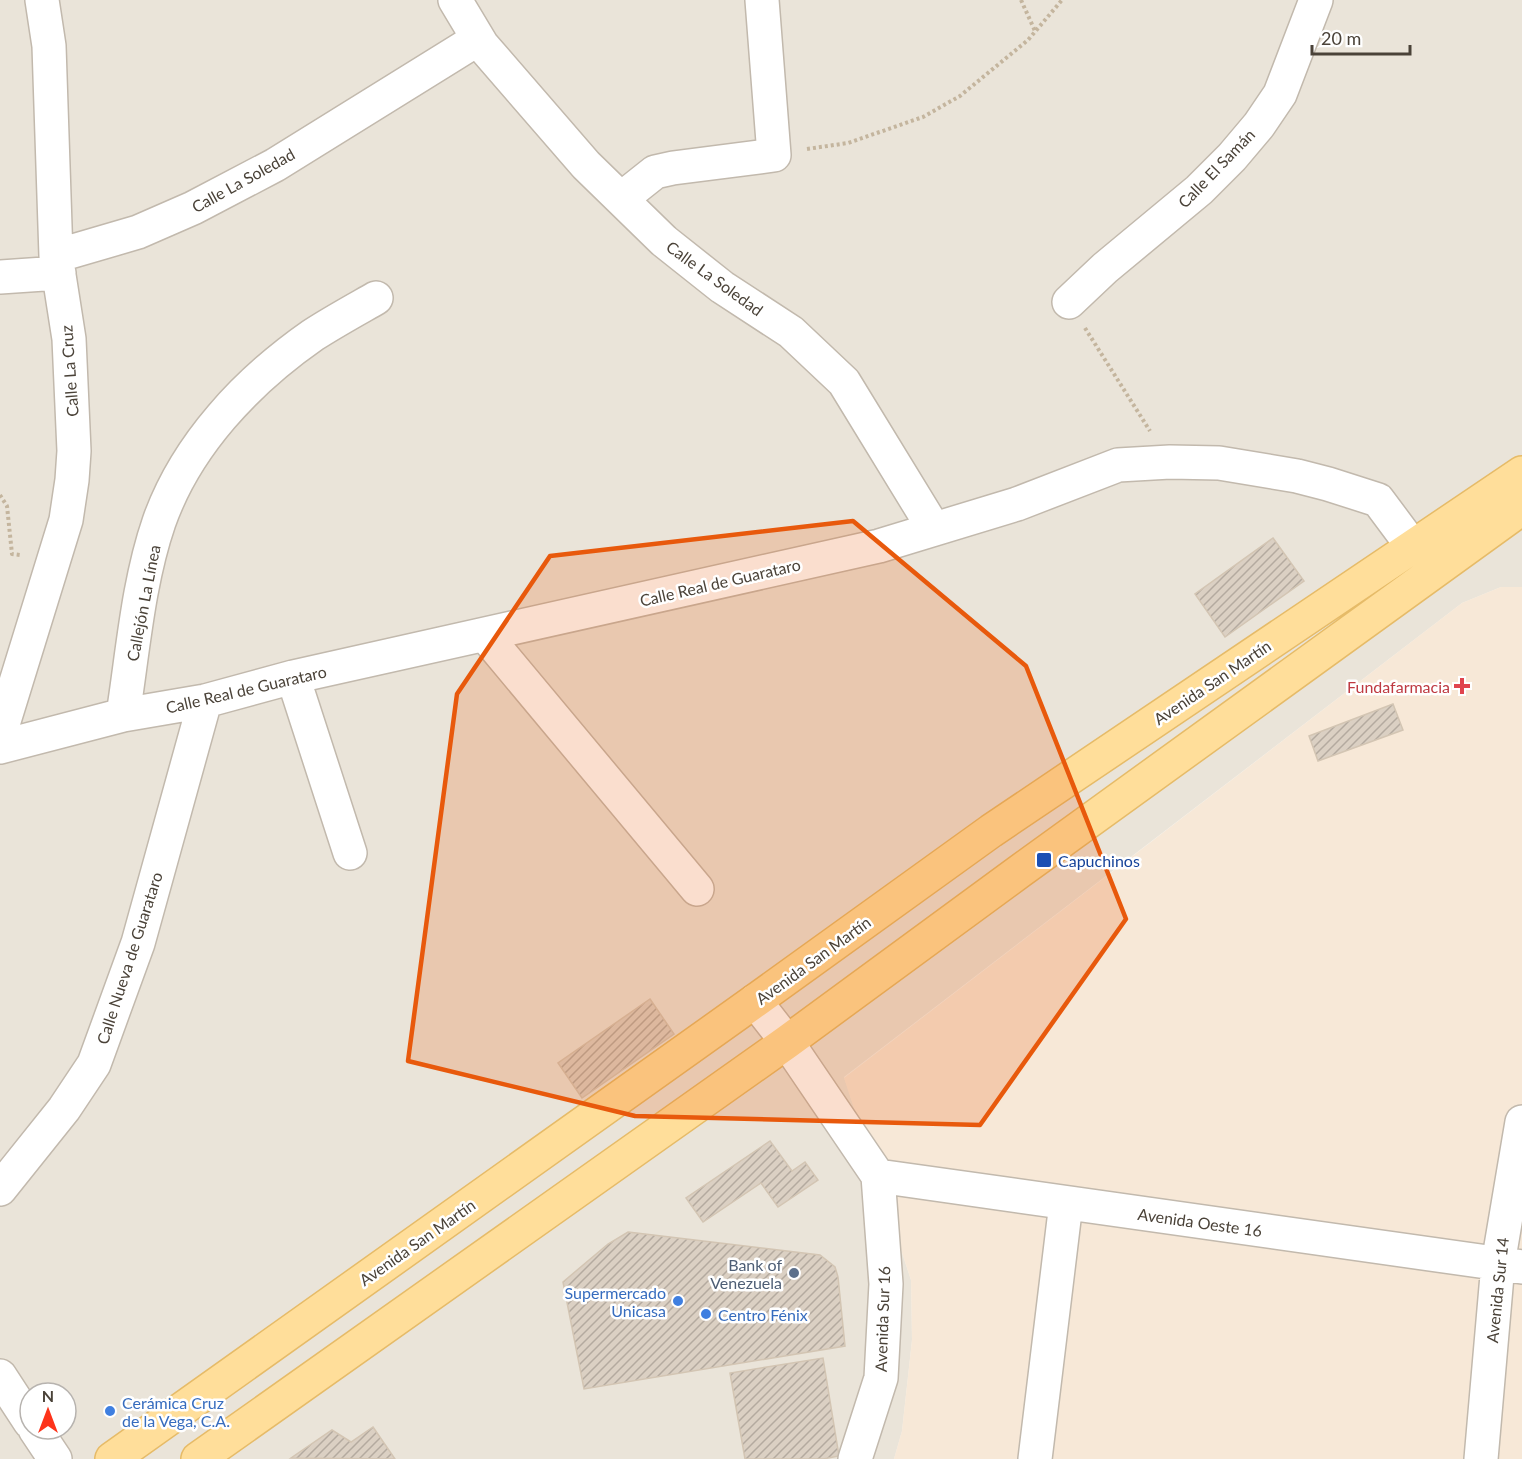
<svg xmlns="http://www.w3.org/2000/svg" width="1522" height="1459" font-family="Lato,sans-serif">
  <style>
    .residential { fill: #eae4d9; fill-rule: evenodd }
    .commercial { fill: #f7e8d7 }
    .building { fill: url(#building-hatch); stroke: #d3c5b3; stroke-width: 1.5 }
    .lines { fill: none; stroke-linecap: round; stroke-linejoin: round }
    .minor-casing { stroke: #c2b9ad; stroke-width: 36 }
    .major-casing { stroke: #e6bb68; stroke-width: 36 }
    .path { stroke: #c4b59e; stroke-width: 4; stroke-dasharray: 3 3; stroke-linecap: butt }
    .minor { stroke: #fff; stroke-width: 33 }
    .major { stroke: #ffde9a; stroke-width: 33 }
    .marked { fill: #e8590c; fill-opacity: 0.2; stroke: #e8590c; stroke-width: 4.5; stroke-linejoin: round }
    .health-dot { fill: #e0444e; stroke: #fff; stroke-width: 2 }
    .transit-dot { fill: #1a4fb4; stroke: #fff; stroke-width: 2 }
    .service-dot { fill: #5c6f8a; stroke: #fff; stroke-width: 2 }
    .shop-dot { fill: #3f7fe0; stroke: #fff; stroke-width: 2 }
    .labels { text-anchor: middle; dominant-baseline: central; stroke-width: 5; stroke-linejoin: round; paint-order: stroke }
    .street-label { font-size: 16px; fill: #4a4238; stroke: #fff }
    .health-label { font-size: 16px; fill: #be3a42; stroke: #fff; text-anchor: end }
    .transit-label { font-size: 16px; fill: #164399; stroke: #fff; text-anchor: start }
    .service-label { font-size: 16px; fill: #4e5e75; stroke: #fff; text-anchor: end }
    .shop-label { font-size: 16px; fill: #366cbe; stroke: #fff; text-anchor: start }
  </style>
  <defs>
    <pattern id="building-hatch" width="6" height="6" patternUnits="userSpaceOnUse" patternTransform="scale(1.5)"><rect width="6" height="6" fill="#dbd0c3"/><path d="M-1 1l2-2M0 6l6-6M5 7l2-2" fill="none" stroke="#b4aa9f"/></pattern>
  </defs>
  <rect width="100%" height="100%" fill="#f6f2eb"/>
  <path class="residential" d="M0,0H1522V587H1501L1462,603L844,1077L911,1280L912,1340L902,1431L894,1459H0ZM30,1393H66V1429H30Z"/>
  <path class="commercial" d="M1501,587H1522V1459H894L902,1431L912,1340L911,1280L844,1078L1462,603Z"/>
  <path class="building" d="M1273,538L1304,581L1225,637L1195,594Z
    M1393,704L1403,730L1318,761L1309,736Z
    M650,999L674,1034L582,1098L558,1063Z
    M770,1141L792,1171L805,1162L818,1180L778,1207L761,1183L703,1222L686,1198Z
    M628,1232L820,1255L835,1267L838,1277L845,1346L584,1389L563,1282L608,1244Z
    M823,1358L839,1456L823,1459H745L730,1373Z
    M373,1427L395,1459L291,1458L332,1430L351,1442Z"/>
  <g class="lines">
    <g class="minor-casing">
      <path id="minor" d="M455,0L482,45L586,165L664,241L722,287L791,332L844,382L934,529
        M621,199L655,172L673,168L774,155L762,0
        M56,256L138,232L193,208L275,165L478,39
        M0,277L59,273
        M1069,302L1105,268L1199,190L1232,157L1259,125L1280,94L1316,0
        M485,635L697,889
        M293,677L350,853
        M123,715C133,651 138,583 159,522C186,445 247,381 313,335C333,322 355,310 376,298
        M0,734L66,520L72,480L74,451L69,339L56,256L49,46L42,0
        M0,747L123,715L205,701L293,677L879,546L1017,504L1118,465L1170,462L1219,463L1297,476L1328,484L1378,500L1413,547
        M755,1001L787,1042L878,1176L886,1284L881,1378L855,1459
        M878,1176L1522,1267
        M0,1189L64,1109L94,1064L138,943L205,701
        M0,1376L30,1422
        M35,1429L55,1459
        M1035,1459L1066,1203
        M1481,1459L1498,1264L1522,1122"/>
    </g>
    <g class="major-casing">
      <path id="major" d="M112,1459L755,1001L991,831L1522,473
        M198,1459L787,1042L1020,871L1522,508"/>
    </g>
    <path class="path" d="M1021,0L1035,31
      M807,149L848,143L923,117L960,96L1028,40L1062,0
      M1085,328L1150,431
      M0,495L7,506L12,554L20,555"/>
    <use href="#minor" class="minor"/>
    <use href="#major" class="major"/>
  </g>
  <path class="marked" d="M853,521L1026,666L1126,919L980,1125L635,1116L408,1061L457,694L550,556Z"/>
  <path class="health-dot" d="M1459 677h6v6h6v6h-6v6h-6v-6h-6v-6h6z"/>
  <rect class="transit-dot" x="1036" y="852" width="16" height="16" rx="3"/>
  <circle class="service-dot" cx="794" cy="1273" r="6"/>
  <g class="shop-dot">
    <circle cx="678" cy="1301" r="6"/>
    <circle cx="706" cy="1314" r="6"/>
    <circle cx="110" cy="1411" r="6"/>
  </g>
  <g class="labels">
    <g class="street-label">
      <text transform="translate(1216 168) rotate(-46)">Calle El Samán</text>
      <text transform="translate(243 180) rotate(-29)">Calle La Soledad</text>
      <text transform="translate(715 278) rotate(36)">Calle La Soledad</text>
      <text transform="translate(69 371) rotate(-94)">Calle La Cruz</text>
      <text transform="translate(720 582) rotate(-13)">Calle Real de Guarataro</text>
      <text transform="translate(143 603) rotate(-79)">Callejón La Línea</text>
      <text transform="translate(1212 682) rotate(-34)">Avenida San Martín</text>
      <text transform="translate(246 689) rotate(-13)">Calle Real de Guarataro</text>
      <text transform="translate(129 958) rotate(-72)">Calle Nueva de Guarataro</text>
      <text transform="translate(813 960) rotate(-36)">Avenida San Martín</text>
      <text transform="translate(1200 1222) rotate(8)">Avenida Oeste 16</text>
      <text transform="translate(417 1242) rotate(-35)">Avenida San Martín</text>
      <text transform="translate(1497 1290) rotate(-84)">Avenida Sur 14</text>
      <text transform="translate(882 1319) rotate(-88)">Avenida Sur 16</text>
    </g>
    <g class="health-label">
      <text x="1450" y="686">Fundafarmacia</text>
    </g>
    <g class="transit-label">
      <text x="1058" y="860">Capuchinos</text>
    </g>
    <g class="service-label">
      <text x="782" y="1264">Bank of<tspan x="782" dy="18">Venezuela</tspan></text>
    </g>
    <g class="shop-label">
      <text x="666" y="1292" text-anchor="end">Supermercado<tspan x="666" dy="18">Unicasa</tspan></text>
      <text x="718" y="1314">Centro Fénix</text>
      <text x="122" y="1402">Cerámica Cruz<tspan x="122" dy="18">de la Vega, C.A.</tspan></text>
    </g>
  </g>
  <g transform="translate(48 1411)"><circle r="28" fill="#ffffff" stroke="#b7b3af" stroke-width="1.5"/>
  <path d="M0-4.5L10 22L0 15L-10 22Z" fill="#fd331a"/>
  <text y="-9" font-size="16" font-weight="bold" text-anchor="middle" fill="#4a4238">N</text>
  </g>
  <path d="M1312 45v9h98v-9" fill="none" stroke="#4a4238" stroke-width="3"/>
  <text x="1321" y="45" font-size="18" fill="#4a4238" stroke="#ffffff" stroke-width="4.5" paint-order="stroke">20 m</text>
</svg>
